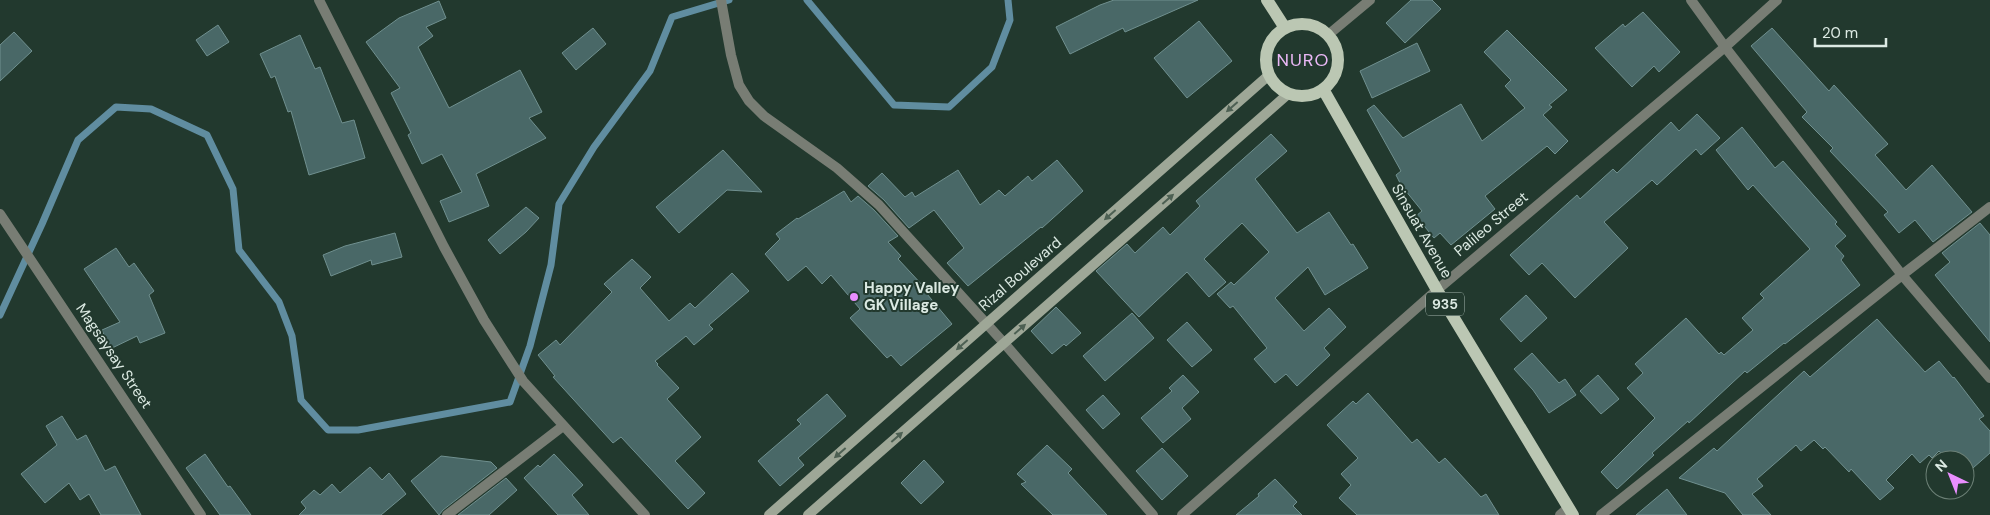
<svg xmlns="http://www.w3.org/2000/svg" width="1990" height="515" font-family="'DM Sans',sans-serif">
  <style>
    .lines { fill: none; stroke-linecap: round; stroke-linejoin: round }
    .stream { stroke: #608da0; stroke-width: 7 }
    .building { fill: #496867; stroke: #70908f }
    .minor { stroke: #787d74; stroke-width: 10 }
    .secondary { stroke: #9ea797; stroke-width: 10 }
    .primary { stroke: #bbc7b3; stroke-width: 12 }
    .oneway { fill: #4d6053 }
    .poi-dot { fill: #e98efe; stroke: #22392e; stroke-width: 2 }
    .labels { text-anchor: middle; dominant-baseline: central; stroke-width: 4; stroke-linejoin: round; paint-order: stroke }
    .shield { fill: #22392e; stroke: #a4b5ad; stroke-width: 1 }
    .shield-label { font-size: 14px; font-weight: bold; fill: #dceae3 }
    .street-label { font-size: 15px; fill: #dceae3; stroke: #22392e }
    .poi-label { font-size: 15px; font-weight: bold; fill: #dceae3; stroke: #22392e; text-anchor: start }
    .quarter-label { font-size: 18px; letter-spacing: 1px; fill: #eab8f6; stroke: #22392e }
  </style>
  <rect width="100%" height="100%" fill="#22392e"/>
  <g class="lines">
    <path class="stream" d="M807,0L894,105L949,107L992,67L1010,20L1008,0
      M0,315L42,224L78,140L116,107L151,109L207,135L233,189L239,250L279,302L292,336L301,400L328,430H358L510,402L530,346L551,265L559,204L594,147L650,71L672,17L729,0"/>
  </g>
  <path class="building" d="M1114,0H1198L1125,32L1123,28L1070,54L1056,27L1100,5Z
    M1411,0H1432L1441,9L1405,43L1386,23Z
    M439,1L446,18L426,27L433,36L418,47L449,108L520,70L542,112L529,118L546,138L476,174L489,206L449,222L440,201L462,192L442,154L422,164L408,135L411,133L391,93L400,88L366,42L399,18Z
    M1643,12L1680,52L1659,72L1654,66L1632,87L1595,48L1623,24L1625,27Z
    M1199,21L1232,61L1187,98L1154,58Z
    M218,25L229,42L207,56L196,40Z
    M593,28L606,44L576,70L562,53Z
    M1772,28L1829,91L1834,85L1888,144L1875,155L1906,190L1932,165L1972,212L1933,242L1915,220L1899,233L1884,215L1888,212L1830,151L1833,148L1802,117L1807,112L1751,46Z
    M1507,30L1567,90L1549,105L1552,107L1543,115L1568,141L1555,154L1547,146L1485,196L1495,209L1451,245L1440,233L1434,238L1416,216L1422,211L1401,185L1396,175L1401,171L1367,110L1374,105L1403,138L1461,104L1482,141L1525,108L1505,86L1511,80L1484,52Z
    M14,32L32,51L0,81V45Z
    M300,35L315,69L320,67L342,123L354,120L365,158L309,175L291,111L288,112L275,76L271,78L260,54Z
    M1417,43L1430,71L1372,98L1360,71Z
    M1697,114L1720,138L1701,155L1696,149L1657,185L1652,180L1604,222L1628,248L1575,298L1542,263L1529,275L1510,255L1577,195L1580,199L1613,169L1617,173L1671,122L1679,131Z
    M1742,127L1775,168L1783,161L1837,222L1835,224L1846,236L1835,246L1844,256L1841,260L1860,285L1785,344L1784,343L1747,373L1745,371L1689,423L1688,421L1652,453L1654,455L1617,489L1601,472L1655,418L1627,388L1643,373L1635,364L1686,318L1719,354L1721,352L1724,355L1753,330L1742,318L1764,298L1760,294L1810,249L1753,185L1748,190L1716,150Z
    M1271,134L1287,151L1255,179L1297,233L1329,212L1351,245L1353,244L1368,268L1325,295L1308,267L1275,298L1304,331L1329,308L1346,327L1324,348L1330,355L1297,386L1286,374L1275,383L1254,359L1267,348L1233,306L1230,308L1217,294L1231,282L1234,285L1269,252L1242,223L1204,259L1226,282L1209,297L1187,272L1139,317L1096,271L1127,244L1135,253L1163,227L1170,235L1200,206L1196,201Z
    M723,150L762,192L727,190L679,233L656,207Z
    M1057,160L1083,191L1042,228L1041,227L968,286L947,263L964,248L934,210L909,228L884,200L868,186L882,173L905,197L912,192L915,197L958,170L980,205L999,190L1005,196L1028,176L1032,181Z
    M844,191L851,202L858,196L874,210L898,236L888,242L901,256L898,259L924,287L922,288L952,324L901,366L891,355L887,358L850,318L860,309L831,275L822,284L806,266L788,281L765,254L780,239L776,234L797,218L798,219Z
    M526,207L539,218L526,232L500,254L488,240Z
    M1980,223L1990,235V342L1935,275L1950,262L1942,253Z
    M395,233L402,257L372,265L371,260L331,276L323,255L345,246Z
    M116,248L129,267L134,263L154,291L149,295L165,333L140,343L137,336L110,349L102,330L120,322L84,269Z
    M632,259L651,277L640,288L669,321L690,303L695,308L732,273L749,291L709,325L713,329L694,345L686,336L655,361L658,364L657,365L679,388L667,399L701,437L675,461L705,493L688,509L621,437L613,443L553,377L555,376L538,355L556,340L560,345L612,292L604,284Z
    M1526,295L1547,318L1521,342L1500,319Z
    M1056,307L1081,333L1066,346L1064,344L1052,354L1031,331Z
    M1132,313L1154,338L1105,381L1083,356Z
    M1877,319L1925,372L1939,361L1953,378L1954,377L1984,416L1979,419L1990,431V453L1965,475V460H1947L1939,451L1932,458L1929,455L1920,463L1912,454L1886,480L1894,488L1880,500L1851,469L1849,472L1825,447L1823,449L1814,440L1801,451L1796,445L1757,479L1763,486L1752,494L1771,515H1743L1725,493L1679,478L1714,448L1717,451L1804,371L1810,377Z
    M1187,322L1212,350L1192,367L1167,340Z
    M1532,353L1559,383L1565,379L1576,395L1549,413L1533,390L1514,369Z
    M1183,375L1199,392L1182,408L1191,419L1163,443L1141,418L1172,391L1169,388Z
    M1598,375L1619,399L1601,414L1580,391Z
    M1368,393L1412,443L1417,439L1439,463L1445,458L1481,497L1486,494L1499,515H1357L1339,498L1351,485L1341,474L1358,458L1327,425L1353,401L1356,404Z
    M827,394L846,416L798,458L804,465L780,486L758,461L801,424L797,420Z
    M1103,395L1120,414L1103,429L1086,410Z
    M62,416L77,440L86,435L105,471L115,466L141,515H101L89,494L80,500L69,483L45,503L21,474L57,445L46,426Z
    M1047,445L1072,469L1068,473L1107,515H1053L1021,484L1026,482L1017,474Z
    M1162,448L1188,476L1162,500L1136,471Z
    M205,454L228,487L230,486L251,515H220L186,468Z
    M554,454L583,485L572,495L589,515H558L524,478L538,465L540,467Z
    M441,456L491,462L497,468L443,510L439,515L411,481Z
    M924,460L944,482L921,504L901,483Z
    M370,467L382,480L389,473L406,494L381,515H299L306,508L301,502L314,490L320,495L332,484L340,493Z
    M506,478L517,490L489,515H458Z
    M1275,479L1297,502L1293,506L1302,515H1236L1259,496L1258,494Z
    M1667,489L1687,515H1636Z"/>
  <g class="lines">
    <path class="minor" d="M319,0L444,247L484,320L523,381L645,515
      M721,0L731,55L739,85L749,101L764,116L837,168L879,205L1004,343L1153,515
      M1691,0L1725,47L1902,275L1990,378
      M1328,35L1370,0
      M0,214L201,515
      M447,515L563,426
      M1182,515L1437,290L1725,47L1777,0
      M1560,515L1568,508
      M1601,515L1902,275L1990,207"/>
    <path class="secondary" d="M769,515L1269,75
      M808,515L1288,94"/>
    <path class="primary" d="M1267,0L1285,28
      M1266 60a36 36 0 1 1 72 0a36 36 0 1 1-72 0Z
      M1323,89L1437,290L1573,515"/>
  </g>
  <defs><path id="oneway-solid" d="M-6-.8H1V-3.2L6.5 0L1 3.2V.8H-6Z" transform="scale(1.25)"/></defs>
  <g class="oneway">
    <use href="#oneway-solid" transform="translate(1232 107) rotate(139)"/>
    <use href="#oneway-solid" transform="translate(1168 199) rotate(-41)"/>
    <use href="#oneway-solid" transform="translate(1110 215) rotate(139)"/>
    <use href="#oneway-solid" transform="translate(1020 329) rotate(-41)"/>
    <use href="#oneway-solid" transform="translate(962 345) rotate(139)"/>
    <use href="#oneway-solid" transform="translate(897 437) rotate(-41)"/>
    <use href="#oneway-solid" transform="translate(840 453) rotate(139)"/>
  </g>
  <circle class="poi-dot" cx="854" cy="297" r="5"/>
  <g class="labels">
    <rect class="shield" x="1426" y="292.5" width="38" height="23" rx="4"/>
    <g class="shield-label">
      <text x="1445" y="304">935</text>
    </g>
    <g class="street-label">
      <text transform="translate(1491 224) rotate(-40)">Palileo Street</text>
      <text transform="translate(1422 231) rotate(60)">Sinsuat Avenue</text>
      <text transform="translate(1020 274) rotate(-41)">Rizal Boulevard</text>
      <text transform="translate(114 356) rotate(56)">Magsaysay Street</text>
    </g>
    <g class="poi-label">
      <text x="864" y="288">Happy Valley<tspan x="864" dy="17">GK Village</tspan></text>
    </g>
    <g class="quarter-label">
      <text x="1303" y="60">NURO</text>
    </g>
  </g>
  <g transform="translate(1950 475) rotate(317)"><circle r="24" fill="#22392e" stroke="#6c8076"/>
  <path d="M0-4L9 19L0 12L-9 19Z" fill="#e98efe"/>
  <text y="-8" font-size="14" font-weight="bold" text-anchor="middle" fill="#dceae3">N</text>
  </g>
  <path d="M1815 38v8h71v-8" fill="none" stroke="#dceae3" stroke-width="2.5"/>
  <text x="1822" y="38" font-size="15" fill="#dceae3" stroke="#22392e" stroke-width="4" paint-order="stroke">20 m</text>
</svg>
